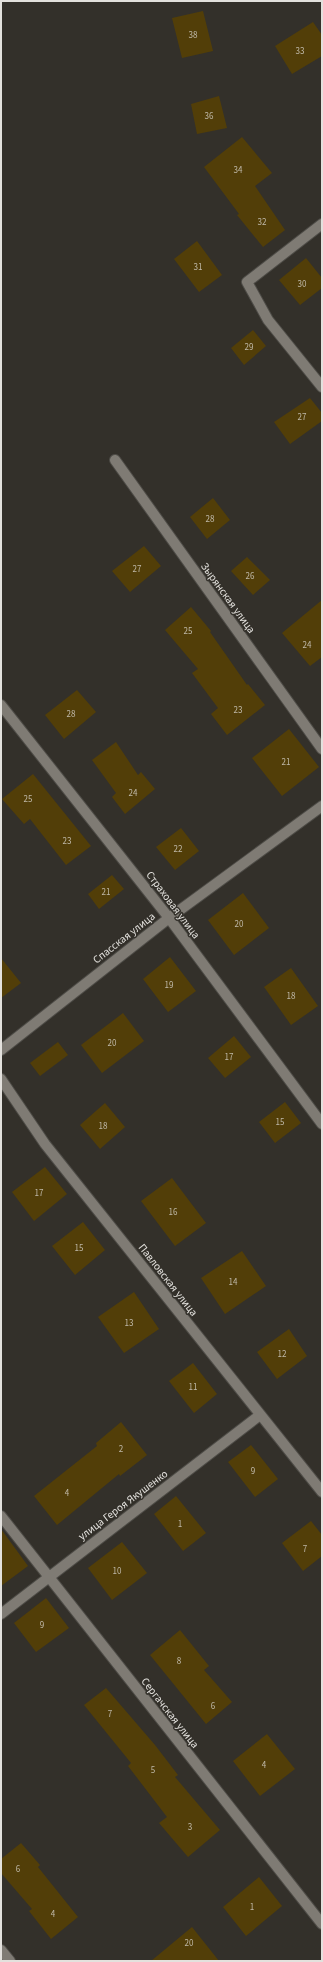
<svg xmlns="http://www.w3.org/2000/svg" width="323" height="1962" font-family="'Source Sans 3',sans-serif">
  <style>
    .building { fill: #523e08 }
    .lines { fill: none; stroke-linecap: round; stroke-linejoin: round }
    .minor-casing { stroke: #4e4c47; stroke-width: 12 }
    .minor { stroke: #7f7b74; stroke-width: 10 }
    .labels { text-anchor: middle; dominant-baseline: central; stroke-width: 3; stroke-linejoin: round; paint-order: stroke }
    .number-label { font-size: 9px; fill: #bfb8a8 }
    .street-label { font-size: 11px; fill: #e3e1dd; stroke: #33302a }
  </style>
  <rect width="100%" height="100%" fill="#33302a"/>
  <path class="building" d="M203,11L213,51L182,58L172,18Z
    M313,22L322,35V56L292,74L275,46Z
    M219,96L227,128L197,134L191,104Z
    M242,137L272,173L255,186L285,230L263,247L237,215L239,214L204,167Z
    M197,241L222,275L199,292L174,259Z
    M306,258L322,278V288L300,305L279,280Z
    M253,330L266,346L244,365L231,348Z
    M310,398L322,413V421L290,444L274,422Z
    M213,498L230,520L207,539L190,517Z
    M144,546L161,566L130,592L112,571Z
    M247,557L270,580L253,595L231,571Z
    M322,600V657L310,666L282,633Z
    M191,607L211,631L210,632L247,685L248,684L265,705L227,735L211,714L218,708L192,673L198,669L165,630Z
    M77,690L96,712L64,739L45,715Z
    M289,729L319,767L282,796L252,758Z
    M116,742L138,775L141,772L155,789L125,814L112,797L116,793L92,760Z
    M33,774L91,846L66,865L30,819L24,824L2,799Z
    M181,828L199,851L175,870L156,847Z
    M112,875L124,889L99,909L88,894Z
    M243,893L269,928L234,955L208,920Z
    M170,957L196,991L168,1012L143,979Z
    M1,958L21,983L1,998Z
    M291,968L318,1006L291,1025L264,987Z
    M123,1013L144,1041L102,1073L81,1045Z
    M234,1036L251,1057L225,1078L208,1058Z
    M58,1042L68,1055L40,1076L30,1063Z
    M285,1102L301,1123L275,1143L259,1122Z
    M105,1103L125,1127L100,1149L80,1125Z
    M45,1167L67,1194L34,1221L12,1192Z
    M172,1178L206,1223L175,1246L141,1201Z
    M83,1222L105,1250L75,1275L52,1246Z
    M242,1251L266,1286L225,1314L201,1278Z
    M134,1292L159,1329L124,1353L98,1317Z
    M289,1329L307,1356L277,1379L257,1352Z
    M193,1363L217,1394L194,1413L169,1381Z
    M121,1422L147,1455L120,1476L119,1474L57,1525L34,1496L97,1446L96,1443Z
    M251,1445L278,1479L255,1497L228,1462Z
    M176,1496L206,1533L183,1551L154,1514Z
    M311,1521L322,1535V1556L303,1571L282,1543Z
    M1,1529L28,1566L1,1586Z
    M122,1542L147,1573L112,1600L88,1568Z
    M46,1598L69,1628L36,1652L14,1623Z
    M180,1630L209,1666L204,1670L232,1702L206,1724L150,1655Z
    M106,1688L155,1745L178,1775L175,1777L220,1830L188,1857L159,1823L167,1817L128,1766L131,1763L84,1705Z
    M267,1734L295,1769L260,1796L233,1761Z
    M21,1843L40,1865L38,1867L78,1917L51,1939L29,1911L32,1909L1,1873V1859Z
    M259,1877L282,1906L246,1936L223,1907Z
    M192,1927L219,1961H151Z"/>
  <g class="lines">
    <g class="minor-casing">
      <path id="minor" d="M322,224L247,282L268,320L322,387
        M115,460L322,749
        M1,705L169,918L322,1124
        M1,1050L169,918L322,806
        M1,1079L45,1144L322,1492
        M1,1516L322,1924
        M1,1614L260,1415
        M1,1950L10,1961"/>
    </g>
    <use href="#minor" class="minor"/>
  </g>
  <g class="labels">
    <g class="number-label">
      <text x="193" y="35">38</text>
      <text x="300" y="51">33</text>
      <text x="209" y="116">36</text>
      <text x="238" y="170">34</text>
      <text x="262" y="222">32</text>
      <text x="198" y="267">31</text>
      <text x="302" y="284">30</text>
      <text x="249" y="347">29</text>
      <text x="302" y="417">27</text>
      <text x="210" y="519">28</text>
      <text x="137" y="569">27</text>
      <text x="250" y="576">26</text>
      <text x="188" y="631">25</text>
      <text x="307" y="645">24</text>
      <text x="238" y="710">23</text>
      <text x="71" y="714">28</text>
      <text x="286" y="762">21</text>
      <text x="133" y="793">24</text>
      <text x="28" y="799">25</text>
      <text x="67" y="841">23</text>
      <text x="178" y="849">22</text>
      <text x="106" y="892">21</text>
      <text x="239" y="924">20</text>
      <text x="169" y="985">19</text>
      <text x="291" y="996">18</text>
      <text x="112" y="1043">20</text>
      <text x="229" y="1057">17</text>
      <text x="280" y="1122">15</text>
      <text x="103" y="1126">18</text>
      <text x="39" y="1193">17</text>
      <text x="173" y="1212">16</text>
      <text x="79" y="1248">15</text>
      <text x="233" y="1282">14</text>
      <text x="129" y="1323">13</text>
      <text x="282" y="1354">12</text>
      <text x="193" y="1387">11</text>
      <text x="121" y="1449">2</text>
      <text x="253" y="1471">9</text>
      <text x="67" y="1493">4</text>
      <text x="180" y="1524">1</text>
      <text x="305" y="1549">7</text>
      <text x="117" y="1571">10</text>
      <text x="42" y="1625">9</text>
      <text x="179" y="1661">8</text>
      <text x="213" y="1706">6</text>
      <text x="110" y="1714">7</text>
      <text x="264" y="1765">4</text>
      <text x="153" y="1770">5</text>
      <text x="190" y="1827">3</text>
      <text x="18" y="1869">6</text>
      <text x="252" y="1907">1</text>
      <text x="53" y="1914">4</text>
      <text x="189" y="1943">20</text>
    </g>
    <g class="street-label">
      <text transform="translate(228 598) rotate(54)">Зырянская улица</text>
      <text transform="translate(173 905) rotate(53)">Страховая улица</text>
      <text transform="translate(124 938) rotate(-38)">Спасская улица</text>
      <text transform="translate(168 1280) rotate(52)">Павловская улица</text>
      <text transform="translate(123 1505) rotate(-37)">улица Героя Якушенко</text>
      <text transform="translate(170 1713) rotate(52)">Сергачская улица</text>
    </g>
  </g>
  <rect width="323" height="1962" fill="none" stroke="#e3e1dd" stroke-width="4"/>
</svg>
